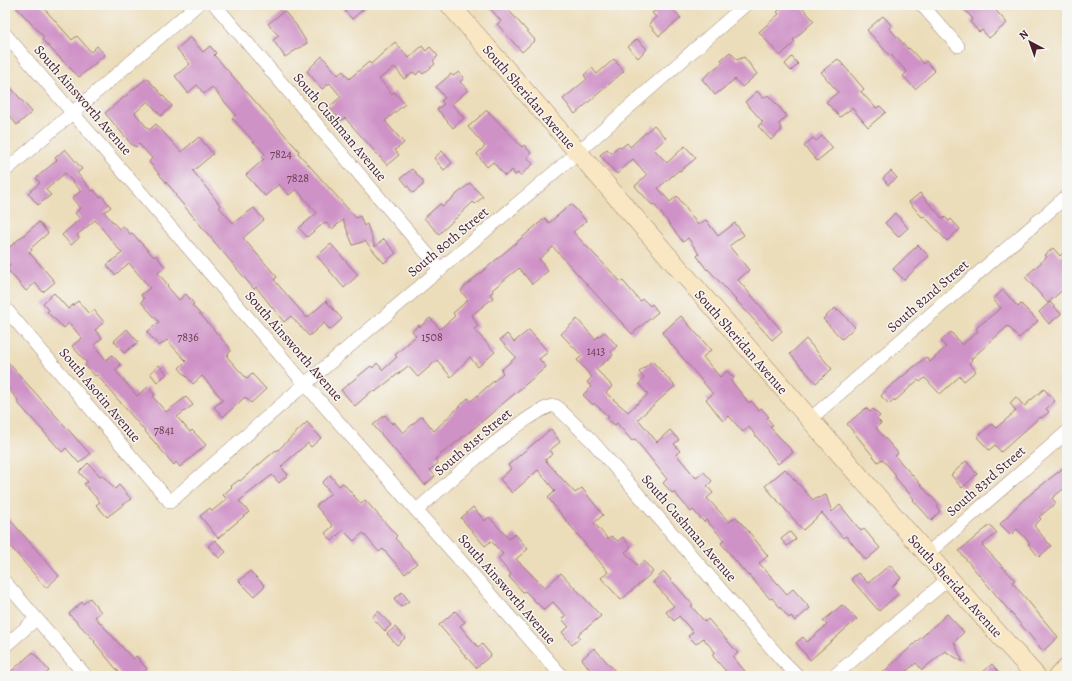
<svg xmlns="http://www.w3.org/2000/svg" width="1072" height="681" font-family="Alegreya,serif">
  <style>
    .building { fill: #cf92c7 }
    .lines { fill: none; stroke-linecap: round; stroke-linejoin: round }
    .street-casing { stroke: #9b7e72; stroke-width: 14 }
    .secondary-casing { stroke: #9b7e72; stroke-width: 20 }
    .street { stroke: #fff; stroke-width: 13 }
    .secondary { stroke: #f9e7c3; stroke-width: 19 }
    .labels { text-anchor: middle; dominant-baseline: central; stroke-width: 3; stroke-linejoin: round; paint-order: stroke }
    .number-label { font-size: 12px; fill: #6b3c52 }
    .street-label { font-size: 14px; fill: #4a1f2b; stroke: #f6f6f2 }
  </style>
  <rect width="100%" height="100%" fill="#f6f6f2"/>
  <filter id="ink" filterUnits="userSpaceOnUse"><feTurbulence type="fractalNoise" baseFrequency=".025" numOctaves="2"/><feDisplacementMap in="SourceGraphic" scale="8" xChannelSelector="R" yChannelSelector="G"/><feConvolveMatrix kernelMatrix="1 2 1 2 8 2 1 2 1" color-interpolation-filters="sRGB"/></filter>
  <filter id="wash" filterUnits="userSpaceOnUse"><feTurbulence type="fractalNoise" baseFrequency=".012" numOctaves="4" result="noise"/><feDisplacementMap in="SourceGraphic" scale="16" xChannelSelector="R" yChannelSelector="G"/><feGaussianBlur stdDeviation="0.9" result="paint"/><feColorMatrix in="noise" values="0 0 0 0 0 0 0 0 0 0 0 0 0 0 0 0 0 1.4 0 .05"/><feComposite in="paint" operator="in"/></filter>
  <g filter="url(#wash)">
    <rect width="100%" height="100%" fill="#ecddba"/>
    <g id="blocks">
      <path class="building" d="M14,5H41L72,40L77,36L91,52L97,46L105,55L79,77L52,50L42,39L44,37Z
        M348,5H368L352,19L343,9Z
        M487,5H504L535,40L522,52L497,24L501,21Z
        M662,5L667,9L670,6L681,18L659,36L649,24L656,17L652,13Z
        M785,5H800L814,21L793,40L795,42L780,56L759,32L779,14L777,12Z
        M960,5H991L1007,23L989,38L982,30L979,32L970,22L973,19Z
        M284,11L296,25L307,43L285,57L273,40L279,36L268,24Z
        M883,16L892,26L889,28L908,49L909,48L924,64L926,61L935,71L915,89L903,76L907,72L891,55L890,56L867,30Z
        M190,37L203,52L210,46L216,53L214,55L299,151L298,153L356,218L360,216L364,226L367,224L375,247L384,239L396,253L384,263L365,241L353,245L343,220L332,229L325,222L307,237L299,228L317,213L296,189L289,195L279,184L265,196L246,175L264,159L262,157L265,154L232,118L236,115L212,87L204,94L197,85L188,93L175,76L190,64L177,49Z
        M637,39L647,49L638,58L628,47Z
        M395,42L409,58L422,46L426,51L430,47L438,56L433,61L435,64L423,74L420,71L416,75L414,72L404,79L395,67L379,79L392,94L394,92L405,104L385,121L404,143L395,150L399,155L387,165L345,118L341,121L329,107L341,97L330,83L322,89L307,71L322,56L338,75L343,71L349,79L369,62L371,64Z
        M730,52L737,60L744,57L757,74L742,87L735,79L715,95L702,79L723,62L721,60Z
        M792,57L798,64L791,71L785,64Z
        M614,59L624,71L575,114L563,99L587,79L584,75L592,68L597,74Z
        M838,59L864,89L861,92L876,108L880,106L886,112L868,127L852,108L840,117L826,102L838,92L821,72Z
        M459,72L464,78L460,82L468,90L452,104L464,118L453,128L437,109L444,104L441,101L445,98L436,87L451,74L453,76Z
        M147,78L172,106L161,116L148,101L135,113L149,130L156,124L181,152L199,137L213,154L193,171L220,205L219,207L233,223L254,208L264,220L243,238L277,277L274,280L307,318L326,301L342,319L330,330L324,323L309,336L291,316L284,322L256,287L254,289L175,195L176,194L149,162L152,158L139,144L136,147L132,145L105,113Z
        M5,81L32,112L17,125L5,110Z
        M757,91L763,98L768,95L787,116L779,124L782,130L771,140L758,126L763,122L745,102Z
        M487,110L522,147L524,145L531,153L527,157L533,164L520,176L518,173L515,175L512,170L505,176L493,162L487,167L477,154L485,146L468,127Z
        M654,125L666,138L654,149L667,163L685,146L696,158L680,171L679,170L658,188L670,202L677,196L698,225L706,220L718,236L735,223L744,235L729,246L749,270L738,280L782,331L772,340L708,269L707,270L697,256L699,254L688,238L683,242L654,204L652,205L635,186L647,175L633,159L617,174L600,155L607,149L611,153L619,146L621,148L627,143L630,147Z
        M822,136L833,148L817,161L804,146L813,138L816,141Z
        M65,149L82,169L77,173L92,191L94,190L100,197L102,196L111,207L104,212L119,229L123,226L130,234L132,233L154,257L156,255L165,267L158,273L168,285L167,286L179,300L186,294L194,304L192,305L229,347L231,351L227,355L228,358L247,379L252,374L266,389L251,403L245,397L223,417L214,407L223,400L202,376L193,384L179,368L186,361L167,340L159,346L147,332L159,322L141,302L144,299L141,295L150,288L129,263L115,275L107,265L122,253L95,220L77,235L79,238L71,245L62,235L80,219L75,213L80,208L72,198L81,191L65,173L46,190L51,195L38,205L28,193L40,183L36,178L57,160L55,158Z
        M442,151L452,163L444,170L434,158Z
        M412,169L423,181V185L413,193L401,178Z
        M891,171L897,178L888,185L883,178Z
        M470,183L483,197L475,204L473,202L439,234L424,218L440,204L443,206Z
        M920,193L943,219L945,217L949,221L951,219L960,229L947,241L924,216L922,217L909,202Z
        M571,204L586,221L573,232L621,282L623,281L640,301L643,299L650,306L652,304L658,312L632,334L553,247L539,259L548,271L532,284L519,268L492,290L493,292L490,294L493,298L472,315L478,326L474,329L495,352L478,367L470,357L451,377L437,360L418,377L408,366L375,392L373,390L355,406L341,390L371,366L373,368L377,363L383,370L397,357L395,355L416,336L412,331L419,325L420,327L430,318L440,329L455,316L453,313L468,300L461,291L463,288L545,218L549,223Z
        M895,213L908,228L898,237L885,223Z
        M39,222L48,233L31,248L32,250L29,252L55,282L43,292L35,283L26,291L6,268L10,265L5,259V251Z
        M331,244L358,275L344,288L317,256Z
        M918,245L929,256L904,280L893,269Z
        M1053,248L1060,256L1067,249V286L1048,303L1025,277L1047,257L1045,255Z
        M1003,290L1018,307L1021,304L1038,321L1019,338L1008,326L971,359L972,360L969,363L976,371L964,381L960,376L940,394L925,378L920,382L918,380L895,401L894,399L889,404L881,396L886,390L926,357L930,362L946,347L941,341L951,332L962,345L978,331L976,328L1001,308L993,299Z
        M54,293L68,309L78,301L89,314L94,310L104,322L95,330L102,338L94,345L106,360L112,355L121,365L115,370L137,396L148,387L155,395L153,397L166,412L186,397L193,405L177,417L190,432L192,430L206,445L180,467L176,462L174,465L97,375L95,376L85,365L87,363L72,346L82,338L69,323L64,328L47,312L49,310L43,303Z
        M1050,302L1061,314L1049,324L1039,312Z
        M835,308L837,311L839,310L855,327L842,339L823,319Z
        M681,316L711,350L703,357L720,377L727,371L734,378L731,381L749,403L751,401L759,410L761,408L769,417L767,418L773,425L770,427L793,452L778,464L749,427L743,432L729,416L723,421L706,399L713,394L662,333Z
        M577,319L595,339L605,332L617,346L611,352L613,355L596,369L612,386L606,393L628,412L648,394L639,384L644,378L639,372L652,361L675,386L638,419L657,442L670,430L679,440L674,444L680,451L676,454L696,478L704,472L712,481L707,486L713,493L707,498L729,522L736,517L749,532L768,556L759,563L787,594L793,589L810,608L795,621L791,616L789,618L772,598L770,599L749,575L748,576L721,543L724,540L706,520L704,522L693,510L691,512L674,492L672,493L663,483L667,479L635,439L632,441L617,423L615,425L607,419L609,417L594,403L593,405L583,395L591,387L587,382L592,377L577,360L582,356L561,334Z
        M127,329L138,342L124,353L114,341Z
        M529,330L548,352L539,359L546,367L473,429L435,459L438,463L430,470L435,476L425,485L373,425L385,415L392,424L394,422L403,433L422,416L434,431L468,398L471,401L503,373L501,370L516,357L500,340L507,334L514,342Z
        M806,339L832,369L816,383L790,354Z
        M5,359L90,454L79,463L66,448L62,452L17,402L18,400L5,385Z
        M159,365L167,374L157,382L150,373Z
        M1044,389L1055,401L1046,409L1049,412L1041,418L1040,417L1001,452L995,445L989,450L977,437L992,424L996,428L1016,411L1010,403L1016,397L1024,406Z
        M866,408L870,412L873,409L880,416L877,419L881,423L876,428L898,453L895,456L939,505L937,507L940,511L931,520L913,500L914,499L895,477L896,475L882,459L878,462L847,424Z
        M307,422L321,438L311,447L308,443L286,462L281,467L288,475L279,483L272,475L239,501L249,512L218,538L200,516L210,508L212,511L227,499L223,495L232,487L231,486L239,480L240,481L276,450L277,451Z
        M551,429L560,442L550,450L553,454L545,460L575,493L582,488L603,515L594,523L608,539L611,536L618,541L623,537L631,547L625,552L638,566L644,561L653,572L621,600L601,578L608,572L548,498L555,491L538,470L512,493L500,479L511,469L508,465Z
        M966,461L977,474L962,488L951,475Z
        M88,463L100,476L101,475L105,478L115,489L119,485L131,499L107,517L96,505L100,502L84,484L88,482L79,472Z
        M1067,465V486L1052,498L1056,503L1039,517L1041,519L1034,526L1051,546L1039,557L1028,544L1030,543L1017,529L1011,535L1000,524L1023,500Z
        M785,469L813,500L826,495L832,512L840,505L861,531L864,529L880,548L866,560L846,536L843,538L822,513L803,530L765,486Z
        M330,475L339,486L343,483L361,504L365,500L397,536L395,538L417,563L405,574L383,549L379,552L363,533L354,541L343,530L332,541L325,533L333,526L316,506L331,493L322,483Z
        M473,507L485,521L489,517L509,539L515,534L528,549L516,559L545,588L561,573L601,616L578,635L580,638L572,645L562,632L569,627L562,619L566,616L553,602L544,610L525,591L523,592L509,577L511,574L498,559L503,554L491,541L485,546L461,518Z
        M5,514L59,576L46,588L5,540Z
        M990,525L997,533L982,545L1015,580L1012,582L1058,637L1043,651L959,551Z
        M790,532L796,539L787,546L781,539Z
        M215,540L226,552L219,558L208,546Z
        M890,565L901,578L892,587L898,594L879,611L851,579L858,573L868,583Z
        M250,571L265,586L254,596L239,581Z
        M664,572L693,605L691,606L705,622L708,619L738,653L733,657L749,676H730L712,655L715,652L703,638L696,644L688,636L693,632L679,616L674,621L666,612L674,606L653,582Z
        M402,592L409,601L401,607L394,599Z
        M90,598L101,612L95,617L133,659L136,656L147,669L139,676H122L94,642L95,641L69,614L82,602L83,604Z
        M842,605L857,619L810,660L796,643L803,637L807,642L827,625L823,621Z
        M378,611L391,625L385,631L372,617Z
        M455,611L465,622L460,626L478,647L482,644L491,655L476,668L439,625Z
        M947,614L964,632L954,642L963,662L945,651L922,670L916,663L901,676H879Z
        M395,627L405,638L397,645L387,634Z
        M594,648L616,672L611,676H595L582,659Z
        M33,652L49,671L43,676H6Z
        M992,664L1002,676H979Z"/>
    </g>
  </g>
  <g filter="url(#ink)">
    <use href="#blocks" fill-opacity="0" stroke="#9b7e72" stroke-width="1"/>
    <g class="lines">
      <g class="street-casing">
        <path id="street" d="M215,5L441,270
          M922,5L958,46
          M5,34L305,384L562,676
          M5,171L197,5
          M5,308L170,502L305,384L577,153L745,5
          M809,420L1067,196
          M417,510C436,493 537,401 556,406L592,441L781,659L798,676
          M927,554L1067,432
          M5,582L86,676
          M5,646L36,619
          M834,676L948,579"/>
      </g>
      <g class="secondary-casing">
        <path id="secondary" d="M450,5L927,554L1036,676
          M1058,676L1067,668"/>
      </g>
      <use href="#street" class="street"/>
      <use href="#secondary" class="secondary"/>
    </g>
  </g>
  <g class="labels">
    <g class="number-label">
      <text x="281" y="154">7824</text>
      <text x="298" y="178">7828</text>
      <text x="188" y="337">7836</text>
      <text x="432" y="337">1508</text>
      <text x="596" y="351">1413</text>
      <text x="164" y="430">7841</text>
    </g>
    <g class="street-label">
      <text transform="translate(529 97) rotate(49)">South Sheridan Avenue</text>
      <text transform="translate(83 100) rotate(49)">South Ainsworth Avenue</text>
      <text transform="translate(340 127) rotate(50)">South Cushman Avenue</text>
      <text transform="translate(448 242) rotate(-40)">South 80th Street</text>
      <text transform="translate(928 296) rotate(-41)">South 82nd Street</text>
      <text transform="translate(741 342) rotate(49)">South Sheridan Avenue</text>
      <text transform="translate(294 346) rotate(49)">South Ainsworth Avenue</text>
      <text transform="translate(100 395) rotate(50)">South Asotin Avenue</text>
      <text transform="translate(473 442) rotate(-40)">South 81st Street</text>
      <text transform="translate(986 481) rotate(-41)">South 83rd Street</text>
      <text transform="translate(689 528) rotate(49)">South Cushman Avenue</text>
      <text transform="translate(955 586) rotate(48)">South Sheridan Avenue</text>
      <text transform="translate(507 589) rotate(49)">South Ainsworth Avenue</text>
    </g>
  </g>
  <rect width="1072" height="681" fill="none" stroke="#f6f6f2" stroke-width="20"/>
  <g transform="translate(1030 42) rotate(319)" stroke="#f6f6f2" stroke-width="3" paint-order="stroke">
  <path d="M0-3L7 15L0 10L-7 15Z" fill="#4a1f2b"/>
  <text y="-6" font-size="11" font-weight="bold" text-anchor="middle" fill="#4a1f2b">N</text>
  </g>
</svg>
